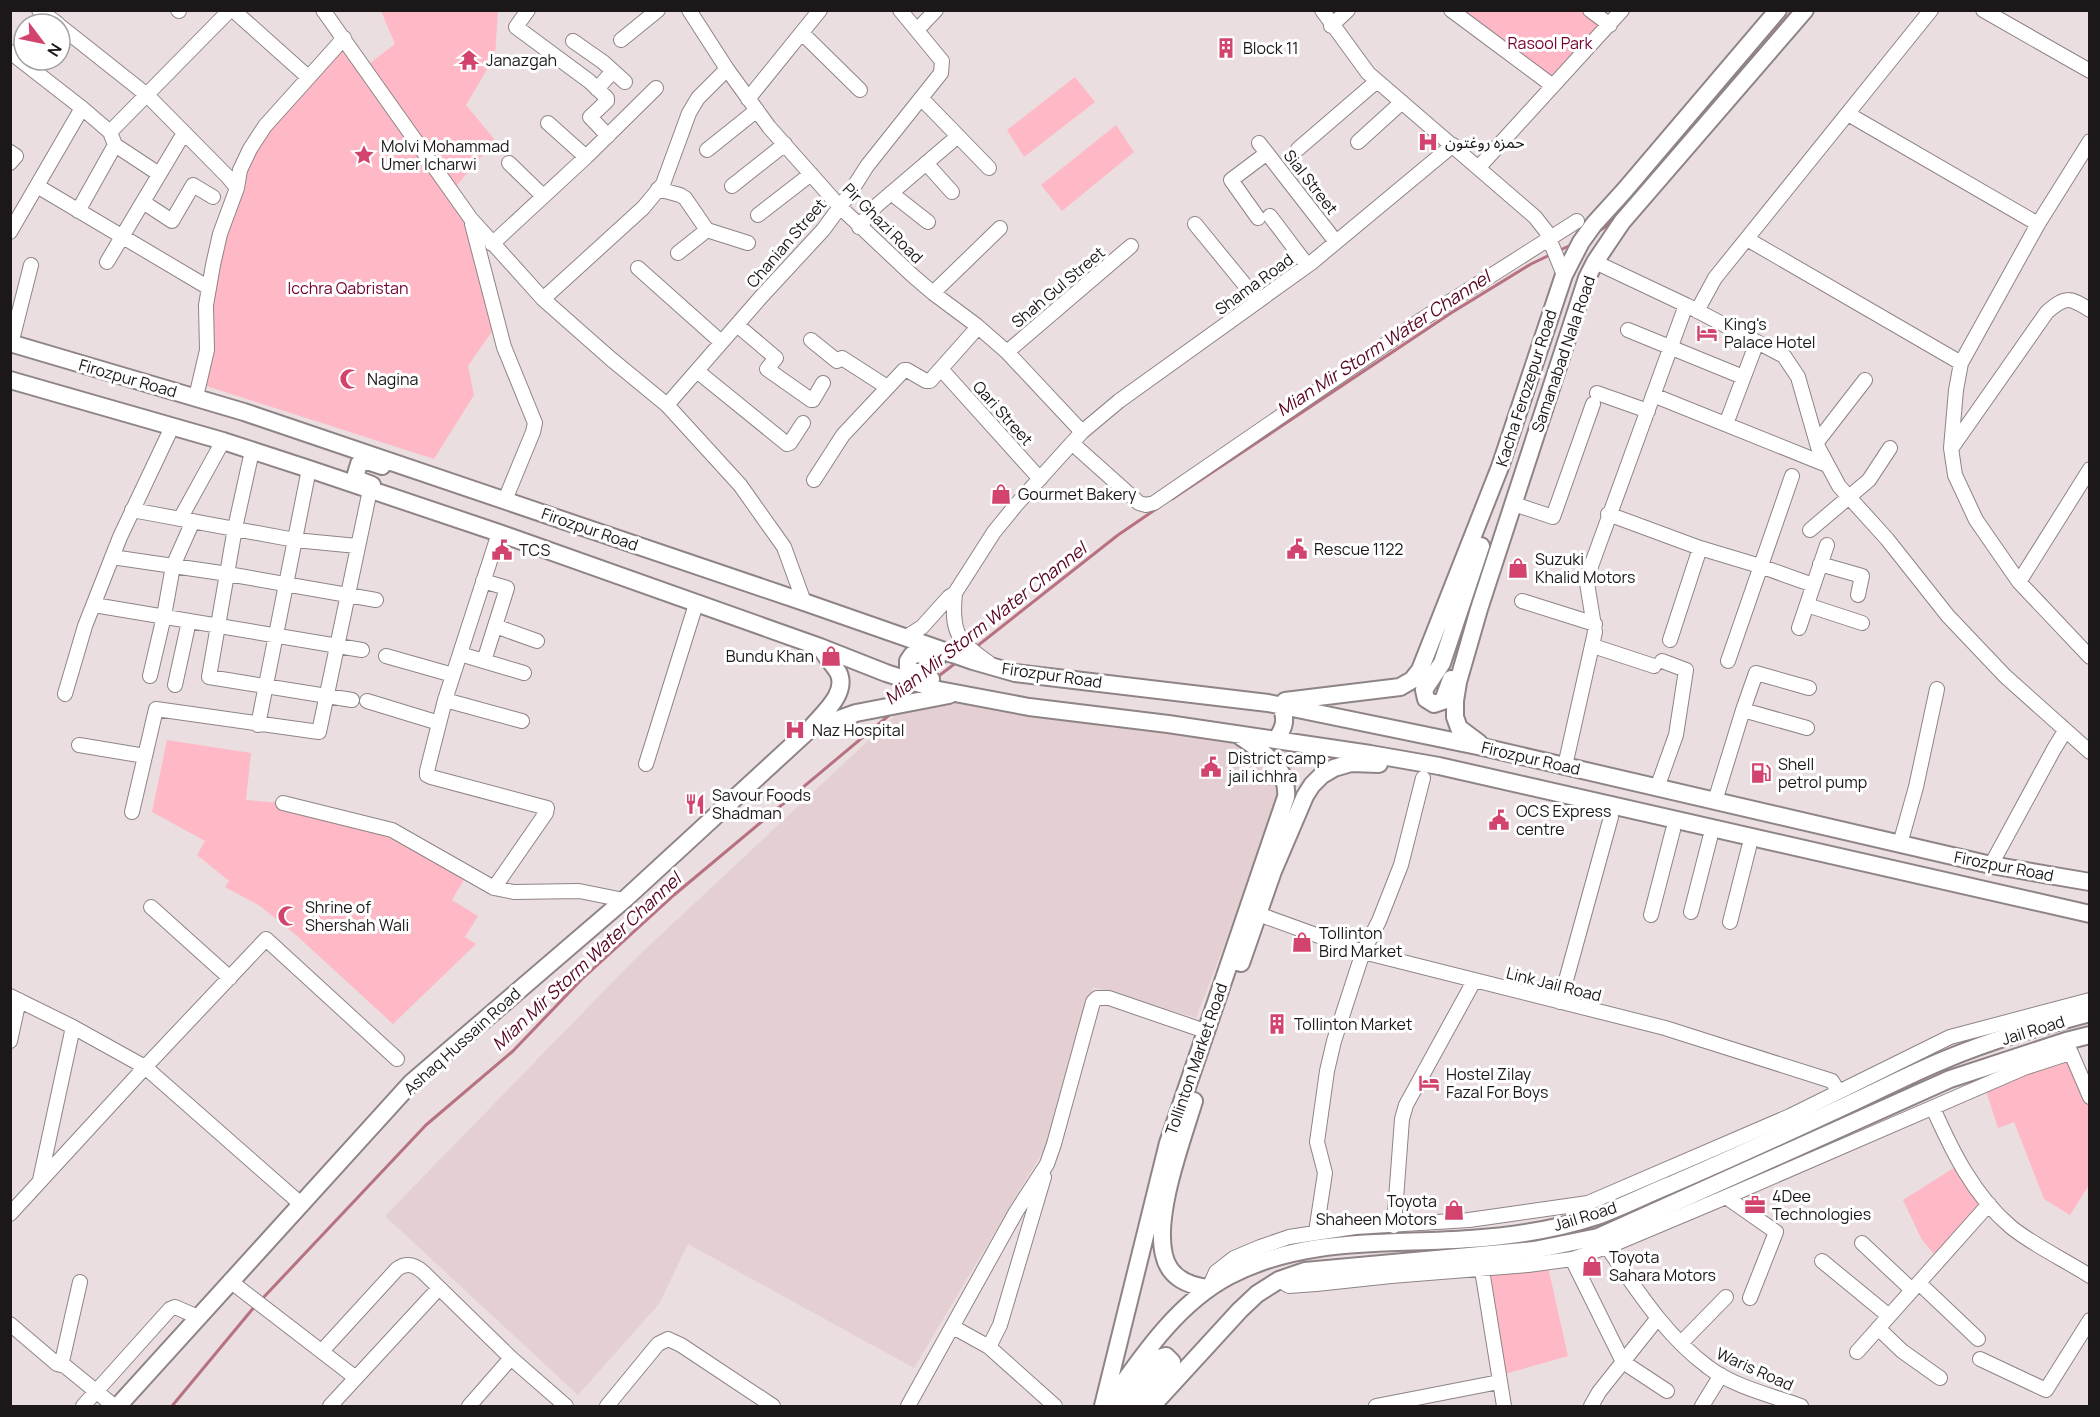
<svg xmlns="http://www.w3.org/2000/svg" width="2100" height="1417" font-family="Manrope,'Noto Sans Arabic',sans-serif">
  <style>
    .built { fill: #e4cfd2 }
    .green { fill: #ffb8c5 }
    .lines { fill: none; stroke-linecap: round; stroke-linejoin: round }
    .stream { stroke: #b77280; stroke-width: 3 }
    .minor-casing { stroke: #8f8485; stroke-width: 16 }
    .major-casing { stroke: #8f8485; stroke-width: 20 }
    .minor { stroke: #fff; stroke-width: 14 }
    .major { stroke: #fff; stroke-width: 16 }
    .labels { text-anchor: middle; dominant-baseline: central; stroke-width: 6; stroke-linejoin: round; paint-order: stroke }
    .park-label { font-size: 16px; fill: #750030; stroke: #fff }
    .poi-label { font-size: 16px; fill: #1c1718; stroke: #fff; text-anchor: start }
    .street-label { font-size: 16px; fill: #1c1718; stroke: #fff }
    .water-label { font-size: 18px; font-style: italic; fill: #5a0424; stroke: #fff }
  </style>
  <rect width="100%" height="100%" fill="#ebdee0"/>
  <path class="built" d="M934,679L968,692L1303,741L1196,1018L1093,987L1068,1079L1061,1090L1046,1146L914,1368L688,1244L659,1304L578,1395L385,1216L635,959Z"/>
  <path class="green" d="M381,11H498L495,56L466,105L495,140L452,191L471,219L498,323L468,366L474,395L434,459L200,384L206,305L245,159L344,38L365,67L395,44Z
    M1451,11H1589L1610,25L1553,86Z
    M1075,77L1095,102L1024,157L1007,130Z
    M1116,125L1134,152L1062,211L1041,185Z
    M167,740L251,753L246,800L283,803L392,830L468,873L452,900L478,916L465,937L476,944L393,1024L296,935L260,906L225,887L229,881L197,855L205,841L152,812Z
    M2069,1058L2090,1103L2089,1185L2070,1215L2044,1199L2014,1122L1998,1128L1986,1091Z
    M1960,1164L1989,1204L1939,1260L1922,1240L1903,1200Z
    M1548,1267L1568,1356L1498,1376L1484,1272L1535,1271Z"/>
  <g class="lines">
    <path class="stream" d="M1596,233L1608,225L1793,10
      M1558,251L1571,245
      M1172,499L1451,313L1531,264L1552,254
      M976,647L1118,535L1159,507
      M936,678L957,662
      M262,1299L426,1125L513,1051L582,979L674,895L893,712
      M172,1406L255,1306"/>
    <g class="minor-casing">
      <path id="minor" d="M39,10L58,24
        M178,10L179,11
        M233,10L308,77
        M323,10L471,219L543,299L611,359L667,405L740,485L784,547L804,602
        M528,10L516,27L589,81L607,98V101L590,117L608,136
        M689,10L727,69L769,127L840,207L912,275L933,293L976,325L1007,352L1082,432
        M1322,10L1368,73L1535,217L1546,231L1564,275
        M1451,10L1553,86
        M1590,10L1610,25
        M1983,10L2090,71
        M60,26L147,95L228,177L237,188
        M1331,26L1348,10
        M917,30L936,10
        M802,33L860,90
        M621,40L658,10
        M573,41L603,62L613,71
        M10,52L82,108L110,132L115,145L159,174
        M597,89L613,71L625,82
        M921,98L989,168
        M748,99L820,10
        M1848,114L2038,224
        M548,123L586,157
        M110,132L230,10
        M2090,141L2038,224L1961,363L1956,390L1951,448L1955,475L1976,520L2019,582L2090,657
        M1358,142L1402,102
        M1259,143L1336,242
        M1298,149L1377,81
        M707,150L757,110
        M10,152L16,156L10,163
        M509,163L543,196
        M926,163L952,192
        M1479,167L1622,10
        M37,186L209,288
        M732,186L785,144
        M658,189L680,195L685,198L707,230L748,243
        M891,193L928,222
        M143,202L172,221L193,185L213,197
        M78,211L115,145
        M758,215L811,174
        M1270,216L1307,265
        M1258,218L1231,180L1267,153
        M472,224L504,347L535,423L533,432L505,500
        M1195,224L1258,301
        M859,227L876,206L951,142
        M10,232L82,108
        M1747,239L1961,363
        M492,244L586,157L656,88
        M678,253L707,230
        M107,262L184,133
        M1595,262L1686,305L1784,356L1798,377L1818,447L1839,486L1887,539L1948,616L2005,676L2090,752
        M638,268L721,342
        M933,293L1000,228
        M543,299L643,208L663,184L689,113L698,98L727,69
        M1697,311L1715,278L1931,10
        M737,325L776,358L767,369L811,400H813L823,383
        M1628,330L1743,377
        M811,340L837,361L842,358L887,387
        M11,344L31,265
        M1007,352L1131,246
        M941,369L1040,479
        M697,371L787,444L790,443L803,423
        M1597,393L1648,411
        M1653,395L1827,465
        M196,397L207,350L206,305L213,265L220,234L237,188L240,170L250,149L265,126L344,38
        M667,405L761,297L823,230L848,196L867,166L941,73L942,61L900,10
        M1726,424L1757,342
        M1817,442L1865,380
        M1073,444L1139,503L1146,505L1154,503L1418,322L1577,221
        M1953,446L2047,312C2066,296 2069,297 2090,310
        M252,451L235,528L209,677L352,700
        M814,480L843,435L904,370H907L926,381H930L978,327
        M1514,504L1553,517L1593,404
        M132,510L295,540L357,546
        M1608,514L1700,548L1760,566L1813,585
        M180,519L223,441
        M1810,530L1869,480L1890,448
        M112,557L228,574L376,600
        M1820,564L1862,576L1858,595
        M483,581L507,588L495,626L537,641
        M2019,582L2090,469
        M955,593C951,633 957,640 989,663
        M1522,601L1595,624
        M94,605L362,650
        M1807,605L1862,623
        M1799,628L1827,545
        M905,638L922,627L949,597L955,593L994,532L1016,505L1082,432L1119,401L1311,263L1453,145
        M1670,640L1700,548
        M1593,646L1654,666
        M460,654L524,673
        M386,656L453,675
        M484,661L495,626
        M1728,661L1792,476
        M150,676L164,616L173,566L193,521
        M175,685L189,621
        M65,694L85,626L120,537L172,427
        M445,700L522,721
        M367,701L439,723
        M1743,710L1807,728
        M258,725L309,469
        M79,745L145,756
        M646,764L696,604
        M1565,766L1595,632L1587,583L1590,569L1686,305
        M1657,788L1676,735L1686,670L1662,661
        M1715,801L1743,710L1756,673L1809,688
        M283,803L392,830L494,888L514,892L579,891L624,900
        M132,812L156,709L319,732L370,490
        M1900,844L1916,787L1937,689
        M1991,865L2054,749L2065,731
        M494,888L546,813L547,808L431,777L427,775V771L445,700L499,533
        M151,907L230,978
        M1691,912L1710,838
        M1258,914L1363,952L1665,1028L1832,1081L1838,1091
        M1651,915L1673,830
        M1730,922L1749,847
        M10,996L73,1027L145,1067L302,1205
        M1560,1002L1611,817
        M10,1041L19,1000
        M2068,1046L2090,1097
        M1933,1108C1952,1151 1974,1196 2011,1227C2033,1245 2065,1260 2090,1276
        M40,1180L73,1027
        M1726,1197L1776,1232L1750,1298
        M10,1214L147,1065L266,939L397,1059
        M1394,1226L1402,1119L1406,1105L1474,981
        M1316,1232L1325,1173L1317,1142L1327,1071L1334,1041L1363,952L1379,921L1401,865L1423,778
        M1862,1243L1912,1290
        M1607,1247C1637,1290 1665,1335 1708,1367C1732,1386 1773,1396 1801,1406
        M1572,1259L1623,1362L1667,1391
        M1822,1261L1889,1316
        M1482,1270L1504,1406
        M1279,1280L1289,1286L1316,1284L1391,1276L1528,1265L1572,1259L1607,1247L1726,1197L2024,1068L2070,1053
        M230,1281L356,1378
        M1919,1283L1978,1339
        M1209,1288L1216,1272L1234,1258L1260,1247L1289,1237L1355,1227L1469,1220L1588,1203L1790,1116L1950,1037L2090,1000
        M10,1324L57,1364L65,1366L114,1406
        M953,1327L989,1347L1055,1406
        M1878,1328L1902,1351L1940,1378
        M1681,1343L1726,1297
        M989,1347L1000,1325L1044,1177
        M322,1351L397,1269C407,1262 415,1265 423,1272L511,1358L566,1406
        M1857,1352L1989,1204
        M1980,1359L2046,1390L2090,1320
        M57,1364L63,1357L80,1282
        M83,1406L170,1309L175,1307L198,1317
        M330,1406L439,1288
        M469,1406L511,1358
        M607,1406L658,1344L668,1339L681,1345L773,1406
        M908,1406L1016,1212L1047,1164L1054,1144L1093,1002L1097,998H1109L1205,1031
        M1376,1406L1499,1382
        M1591,1406L1599,1392L1657,1319
        M1702,1406L1721,1375"/>
    </g>
    <g class="major-casing">
      <path id="major" d="M10,343L244,412L804,602L973,661L1015,673L1268,703L1487,748L1991,865L2090,882
        M10,380L223,441L309,469L499,533L820,647L886,673L939,690L1029,707L1168,724L1370,754L1439,766L2090,914
        M372,485L359,480L356,474L359,464L367,461L382,466
        M931,679L908,668V661L912,655L918,654L937,659
        M1451,679L1443,701L1434,704L1426,699L1424,690L1442,663L1481,546
        M1285,701L1400,687L1412,680L1420,670L1500,467L1564,275L1581,242L1594,224L1624,191L1778,10
        M814,728L856,713L949,695
        M1276,740C1284,728 1287,720 1281,706
        M1479,743L1459,728L1455,717V701L1458,682L1479,609L1587,278L1595,262L1622,222L1805,10
        M1241,963L1273,871L1305,796L1312,785L1322,775L1334,768L1351,763L1379,764
        M1194,1101C1182,1141 1154,1214 1164,1255C1169,1278 1189,1286 1209,1288
        M118,1406L412,1082L624,900L810,729C822,714 849,693 838,672C833,664 826,657 821,648
        M1103,1406L1168,1143L1286,797C1289,768 1263,752 1241,737
        M1107,1406C1140,1359 1176,1304 1229,1276C1305,1236 1388,1245 1470,1239C1511,1236 1555,1230 1594,1217C1620,1208 1645,1195 1670,1185C1728,1160 1787,1133 1845,1106C1878,1091 1910,1074 1944,1060C1991,1040 2041,1026 2090,1013
        M1121,1406L1159,1358L1166,1356L1172,1362L1170,1370L1140,1406
        M1152,1406L1240,1310L1257,1294L1279,1280L1305,1271L1534,1250L1598,1237L1950,1079L2066,1041L2090,1035"/>
    </g>
    <use href="#minor" class="minor"/>
    <use href="#major" class="major"/>
  </g>
  <defs>
    <g id="building-bare" transform="scale(1.62)"><path d="M-4-6H4V6H1V3H-1V6H-4ZM-2.5-4.3h1.7v1.8h-1.7ZM.8-4.3h1.7v1.8H.8ZM-2.5-1h1.7V.8h-1.7ZM.8-1h1.7V.8H.8Z" fill="#d2446d" stroke="#fff" stroke-width="2.5" paint-order="stroke"/></g>
    <g id="temple-bare" transform="scale(1.62)"><path d="M0-6L5-2H3V0L6.5 2.5H4V6H1.5V3h-3V6H-4V2.5H-6.5L-3 0V-2H-5Z" fill="#d2446d" stroke="#fff" stroke-width="2.5" paint-order="stroke"/></g>
    <g id="hospital-bare" transform="scale(1.62)"><path d="M-5-5h3v3.5h4V-5h3V5h-3V1.5h-4V5h-3Z" fill="#d2446d" stroke="#fff" stroke-width="2.5" paint-order="stroke"/></g>
    <g id="sight-bare" transform="scale(1.62)"><path d="M0-6L1.8-2.2L6-1.7L2.9 1.2L3.7 5.4L0 3.3L-3.7 5.4L-2.9 1.2L-6-1.7L-1.8-2.2Z" fill="#d2446d" stroke="#fff" stroke-width="2.5" paint-order="stroke"/></g>
    <g id="hotel-bare" transform="scale(1.62)"><path d="M-6-4.5h1.5V1H6V5H4.5V3h-9V5H-6ZM-4 0a1.8 1.8 0 1 1 3.6 0ZM.5 0V-2.5h3Q6-2.5 6 0Z" fill="#d2446d" stroke="#fff" stroke-width="2.5" paint-order="stroke"/></g>
    <g id="mosque-bare" transform="scale(1.62)"><path d="M3.5-4.9A6 6 0 1 0 3.5 4.9A5 5 0 1 1 3.5-4.9Z" fill="#d2446d" stroke="#fff" stroke-width="2.5" paint-order="stroke"/></g>
    <g id="shop-bare" transform="scale(1.62)"><path d="M-5-2.5h2.3a2.7 3.5 0 0 1 5.4 0H5L5.5 6h-11ZM-1.5-2.5h3a1.5 2.3 0 0 0-3 0Z" fill="#d2446d" stroke="#fff" stroke-width="2.5" paint-order="stroke"/></g>
    <g id="civic-bare" transform="scale(1.62)"><path d="M-.6-6.5H3V-4.5H.6V-3L4-1V1h2V6H-6V1h2V-1L-.6-3ZM-1.2 2.5V6h2.4V2.5Z" fill="#d2446d" stroke="#fff" stroke-width="2.5" paint-order="stroke"/></g>
    <g id="fuel-bare" transform="scale(1.62)"><path d="M-5.5-6h7V0h2V4h1.3V-2.5L3-4.5l.8-.8L6-3V5H2.5V1h-1V6h-7ZM-4.2-4.7v3.2H.2V-4.7Z" fill="#d2446d" stroke="#fff" stroke-width="2.5" paint-order="stroke"/></g>
    <g id="restaurant-bare" transform="scale(1.62)"><path d="M-5-6h1v4h1v-4h1v4h1v-4h1v5L-1.5 .5V6h-2V.5L-5-1ZM5-6V6H3V1.5H1.5Q1.5-4 5-6Z" fill="#d2446d" stroke="#fff" stroke-width="2.5" paint-order="stroke"/></g>
    <g id="office-bare" transform="scale(1.62)"><path d="M-6-3h4V-5.5h4V-3h4V5H-6ZM-1-4.5V-3h2v-1.5ZM-6 0V1H6V0Z" fill="#d2446d" stroke="#fff" stroke-width="2.5" paint-order="stroke"/></g>
  </defs>
  <g fill-rule="evenodd">
    <use href="#building-bare" x="1226" y="48"/>
    <use href="#temple-bare" x="469" y="60"/>
    <use href="#hospital-bare" x="1428" y="142"/>
    <use href="#sight-bare" x="364" y="155"/>
    <use href="#hotel-bare" x="1707" y="333"/>
    <use href="#mosque-bare" x="350" y="379"/>
    <use href="#shop-bare" x="1001" y="494"/>
    <use href="#civic-bare" x="1297" y="549"/>
    <use href="#civic-bare" x="502" y="550"/>
    <use href="#shop-bare" x="1518" y="568"/>
    <use href="#shop-bare" x="831" y="656"/>
    <use href="#hospital-bare" x="795" y="730"/>
    <use href="#civic-bare" x="1211" y="767"/>
    <use href="#fuel-bare" x="1761" y="773"/>
    <use href="#restaurant-bare" x="695" y="804"/>
    <use href="#civic-bare" x="1499" y="820"/>
    <use href="#mosque-bare" x="288" y="916"/>
    <use href="#shop-bare" x="1302" y="942"/>
    <use href="#building-bare" x="1277" y="1024"/>
    <use href="#hotel-bare" x="1429" y="1083"/>
    <use href="#office-bare" x="1755" y="1205"/>
    <use href="#shop-bare" x="1454" y="1210"/>
    <use href="#shop-bare" x="1592" y="1266"/>
  </g>
  <g class="labels">
    <g class="park-label">
      <text x="1550" y="43">Rasool Park</text>
      <text x="348" y="288">Icchra Qabristan</text>
    </g>
    <g class="poi-label">
      <text x="1243" y="48">Block 11</text>
      <text x="486" y="60">Janazgah</text>
      <text x="1445" y="142">حمزه روغتون</text>
      <text x="381" y="146">Molvi Mohammad<tspan x="381" dy="18">Umer Icharwi</tspan></text>
      <text x="1724" y="324">King's<tspan x="1724" dy="18">Palace Hotel</tspan></text>
      <text x="367" y="379">Nagina</text>
      <text x="1018" y="494">Gourmet Bakery</text>
      <text x="1314" y="549">Rescue 1122</text>
      <text x="519" y="550">TCS</text>
      <text x="1535" y="559">Suzuki<tspan x="1535" dy="18">Khalid Motors</tspan></text>
      <text x="814" y="656" text-anchor="end">Bundu Khan</text>
      <text x="812" y="730">Naz Hospital</text>
      <text x="1228" y="758">District camp<tspan x="1228" dy="18">jail ichhra</tspan></text>
      <text x="1778" y="764">Shell<tspan x="1778" dy="18">petrol pump</tspan></text>
      <text x="712" y="795">Savour Foods<tspan x="712" dy="18">Shadman</tspan></text>
      <text x="1516" y="811">OCS Express<tspan x="1516" dy="18">centre</tspan></text>
      <text x="305" y="907">Shrine of<tspan x="305" dy="18">Shershah Wali</tspan></text>
      <text x="1319" y="933">Tollinton<tspan x="1319" dy="18">Bird Market</tspan></text>
      <text x="1294" y="1024">Tollinton Market</text>
      <text x="1446" y="1074">Hostel Zilay<tspan x="1446" dy="18">Fazal For Boys</tspan></text>
      <text x="1772" y="1196">4Dee<tspan x="1772" dy="18">Technologies</tspan></text>
      <text x="1437" y="1201" text-anchor="end">Toyota<tspan x="1437" dy="18">Shaheen Motors</tspan></text>
      <text x="1609" y="1257">Toyota<tspan x="1609" dy="18">Sahara Motors</tspan></text>
    </g>
    <g class="street-label">
      <text transform="translate(1311 182) rotate(52)">Sial Street</text>
      <text transform="translate(883 223) rotate(45)">Pir Ghazi Road</text>
      <text transform="translate(786 243) rotate(-49)">Chanian Street</text>
      <text transform="translate(1254 284) rotate(-36)">Shama Road</text>
      <text transform="translate(1058 287) rotate(-40)">Shah Gul Street</text>
      <text transform="translate(1563 354) rotate(-71)">Samanabad Nala Road</text>
      <text transform="translate(128 378) rotate(16)">Firozpur Road</text>
      <text transform="translate(1526 388) rotate(-72)">Kacha Ferozepur Road</text>
      <text transform="translate(1003 413) rotate(48)">Qari Street</text>
      <text transform="translate(590 529) rotate(19)">Firozpur Road</text>
      <text transform="translate(1052 675) rotate(8)">Firozpur Road</text>
      <text transform="translate(1531 758) rotate(13)">Firozpur Road</text>
      <text transform="translate(2004 866) rotate(11)">Firozpur Road</text>
      <text transform="translate(1554 984) rotate(14)">Link Jail Road</text>
      <text transform="translate(2033 1030) rotate(-17)">Jail Road</text>
      <text transform="translate(462 1041) rotate(-42)">Ashaq Hussain Road</text>
      <text transform="translate(1196 1059) rotate(-71)">Tollinton Market Road</text>
      <text transform="translate(1585 1216) rotate(-17)">Jail Road</text>
      <text transform="translate(1755 1369) rotate(24)">Waris Road</text>
    </g>
    <g class="water-label">
      <text transform="translate(1383 343) rotate(-33)">Mian Mir Storm Water Channel</text>
      <text transform="translate(985 623) rotate(-38)">Mian Mir Storm Water Channel</text>
      <text transform="translate(586 961) rotate(-43)">Mian Mir Storm Water Channel</text>
    </g>
  </g>
  <rect width="2100" height="1417" fill="none" stroke="#1c1718" stroke-width="24"/>
  <g transform="translate(42 42) rotate(122)"><circle r="28" fill="#ffffff" stroke="#a4a2a3" stroke-width="1.5"/>
  <path d="M0-4.5L10 22L0 15L-10 22Z" fill="#d2446d"/>
  <text y="-9" font-size="16" font-weight="bold" text-anchor="middle" fill="#1c1718">N</text>
  </g>
</svg>
